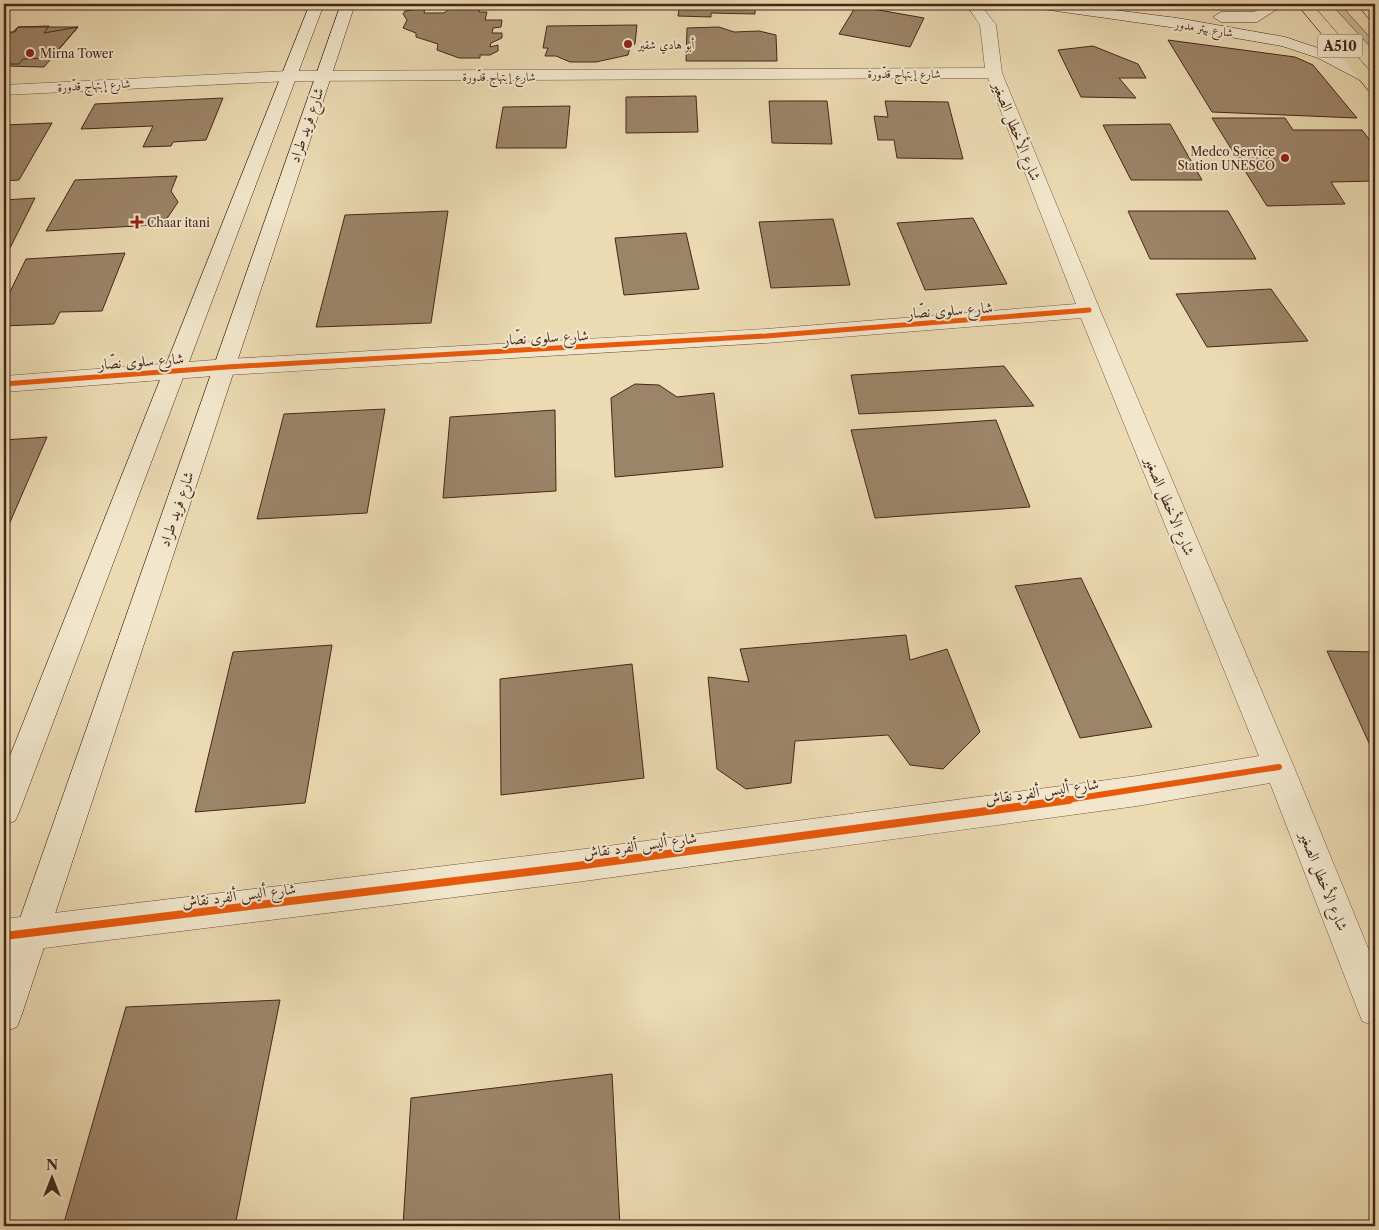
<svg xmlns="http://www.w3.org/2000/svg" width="1379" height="1230" font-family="'Libre Caslon Text',Amiri,serif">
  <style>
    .green { fill: #cfbb98; stroke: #8a7059 }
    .building { fill: #9c8469; stroke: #46261a }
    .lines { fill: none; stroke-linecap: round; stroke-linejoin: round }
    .street-casing { stroke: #6f5340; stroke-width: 1 }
    .secondary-casing { stroke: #46261a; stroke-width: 1 }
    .highway-casing { stroke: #46261a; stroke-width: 1 }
    .street { fill: #f2e7cd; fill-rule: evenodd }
    .secondary { fill: #f2e7cd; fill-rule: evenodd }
    .highway { fill: #ebdab2; fill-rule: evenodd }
    .cycleway-far2-casing { stroke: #f2e7cd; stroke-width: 8 }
    .cycleway-far1-casing { stroke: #f2e7cd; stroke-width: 9 }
    .cycleway-casing { stroke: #f2e7cd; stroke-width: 11 }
    .cycleway-far2 { stroke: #e8590c; stroke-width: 5 }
    .cycleway-far1 { stroke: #e8590c; stroke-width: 6 }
    .cycleway { stroke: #e8590c; stroke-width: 8 }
    .poi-dot { fill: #8f2418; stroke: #f2e7cd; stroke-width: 2 }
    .labels { text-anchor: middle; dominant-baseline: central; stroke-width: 4; stroke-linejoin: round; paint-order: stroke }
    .far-street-label { font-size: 12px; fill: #46261a; stroke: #f2e7cd }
    .far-poi-label { font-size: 12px; fill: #46261a; stroke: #f2e7cd; text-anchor: start }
    .shield { fill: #f2e7cd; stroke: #7a6050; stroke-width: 1 }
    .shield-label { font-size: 14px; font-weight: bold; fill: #46261a }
    .street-label { font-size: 15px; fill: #46261a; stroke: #f2e7cd }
  </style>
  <rect width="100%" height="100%" fill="#ebdab2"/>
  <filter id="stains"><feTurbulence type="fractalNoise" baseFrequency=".004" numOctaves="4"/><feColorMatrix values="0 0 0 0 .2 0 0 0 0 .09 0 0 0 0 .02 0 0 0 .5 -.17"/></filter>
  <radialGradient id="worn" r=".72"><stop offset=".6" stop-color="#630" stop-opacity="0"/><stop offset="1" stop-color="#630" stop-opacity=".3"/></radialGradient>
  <path class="green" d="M1331,4H1340L1375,43V52Z"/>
  <path class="building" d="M680,4H755V14L711,13V17L678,16Z
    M856,6L924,18L910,47L839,34Z
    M425,8L424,13H444L450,8H480L479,12H487L485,20H502L501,27L493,28L492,33H502V38L491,43L490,47L498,45V51L490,55H480V58H459L437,50L438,44L416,37V33L403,28L407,20L403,14L405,11Z
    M637,25L635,44L630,47L628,55L596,62H570L556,56H545L548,48H543L547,26Z
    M49,26L44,33L78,27L51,58L23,59L19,64H4V32H15L18,27Z
    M18,27H78L44,67L4,66V40Z
    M719,27L734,32L759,31L776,35L777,61H686L687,28Z
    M1168,40L1295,57L1313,65L1357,118L1212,112Z
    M1093,46L1138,64L1146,78H1119L1136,98L1081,97L1058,50Z
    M696,96L698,132L626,133V97Z
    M223,98L206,140L173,142L171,146L143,147L153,126L81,129L95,104Z
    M769,101H827L832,144L772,143Z
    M885,101L948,102L963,159L897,158L894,140H878L874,116L888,117Z
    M570,106L566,148H496L503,107Z
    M1212,118H1285L1293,130H1362L1375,147V181L1331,182L1345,204L1267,206Z
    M52,123L19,180L4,181V125Z
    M1170,124L1202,180H1131L1103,125Z
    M177,176L171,191L178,202L168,217L155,225L46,231L75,180Z
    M35,198L4,260V200Z
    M448,211L431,323L316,327L345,215Z
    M1128,211H1228L1256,259H1150Z
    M973,218L1007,284L925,290L897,223Z
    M833,219L850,285L771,288L759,222Z
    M686,233L699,289L624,295L615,238Z
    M125,253L102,311L60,312L54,324L4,326V304L26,259Z
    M1271,289L1308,341L1207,347L1176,294Z
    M1004,366L1034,406L859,414L851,375Z
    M635,384L659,385L677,397L714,393L723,467L615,477L611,398Z
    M385,409L367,513L257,519L284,414Z
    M555,410L556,491L443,498L450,417Z
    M996,420L1030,507L875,518L851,430Z
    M47,437L4,536V440Z
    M1081,578L1152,727L1080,738L1015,586Z
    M906,635L910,660L947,649L980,732L943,769L910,765L888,735L795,741L791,783L746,789L717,769L708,677L749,682L740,649Z
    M332,645L305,803L195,812L233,652Z
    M1327,651L1375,652V756Z
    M632,664L644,778L501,795L500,679Z
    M280,1000L235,1226H63L126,1007Z
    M612,1074L620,1226H403L411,1098Z"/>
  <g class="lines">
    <g class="street-casing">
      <path id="street" d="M966,4H980L996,25L1002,73L1100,310L1294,767L1375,965V1026L1362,1021L1270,783L1137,806L577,882L4,953V919L577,850L1137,776L1259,756L1081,318L766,343L227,375L4,392V376L227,359L766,329L1076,304L988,78L288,81L4,95V85L288,71L985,68L980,25Z"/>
    </g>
    <g class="secondary-casing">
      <path id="secondary" d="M310,4H324L20,810L15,821L4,825V771Z
        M341,4H355L22,1014L17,1027L4,1032V964Z
        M1028,4H1067L1177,18L1285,37L1330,52L1372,74L1374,77L1372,80H1360L1318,58L1282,46L1177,28L1035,8L1030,7Z
        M1268,4H1285L1257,22H1221L1213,17L1221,12H1254Z"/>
    </g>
    <g class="highway-casing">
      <path id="highway" d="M1297,4H1312L1375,77V92L1369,91Z
        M1357,4H1372L1375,8V22L1370,20Z"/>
    </g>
    <use href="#street" class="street"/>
    <use href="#secondary" class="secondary"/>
    <use href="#highway" class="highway"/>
    <g class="cycleway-far2-casing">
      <path id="cycleway-far2" d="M4,384L227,367L766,336L1089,310"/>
    </g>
    <g class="cycleway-far1-casing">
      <path id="cycleway-far1" d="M1060,801L1279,767"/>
    </g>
    <g class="cycleway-casing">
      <path id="cycleway" d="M4,936L577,866L1069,800"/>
    </g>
    <use href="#cycleway-far2" class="cycleway-far2"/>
    <use href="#cycleway-far1" class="cycleway-far1"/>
    <use href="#cycleway" class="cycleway"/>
  </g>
  <g class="poi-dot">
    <circle cx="628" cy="44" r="5"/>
    <circle cx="30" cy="53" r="5"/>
    <circle cx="1285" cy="158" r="5"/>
    <path d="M134.5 214.5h5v5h5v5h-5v5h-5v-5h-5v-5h5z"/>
  </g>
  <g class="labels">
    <g class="far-street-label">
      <text transform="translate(1204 28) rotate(9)">شارع بيتر مدور</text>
      <text x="904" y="73">شارع إبتهاج قدّورة</text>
      <text x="499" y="76">شارع إبتهاج قدّورة</text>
      <text transform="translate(94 85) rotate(-3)">شارع إبتهاج قدّورة</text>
    </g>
    <g class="far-poi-label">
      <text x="638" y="44">أبو هادي شقير</text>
      <text x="40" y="53">Mirna Tower</text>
      <text x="1275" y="151" text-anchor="end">Medco Service<tspan x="1275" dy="14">Station UNESCO</tspan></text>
      <text x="147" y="222">Chaar itani</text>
    </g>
    <rect class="shield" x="1317.5" y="34.5" width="45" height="23" rx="4"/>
    <g class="shield-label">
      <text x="1340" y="46">A510</text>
    </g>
    <g class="street-label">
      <text transform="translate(306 125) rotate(-71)">شارع فريد طراد</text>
      <text transform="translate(1017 131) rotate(68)">شارع الأخطل الصغير</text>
      <text transform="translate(950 310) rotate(-4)">شارع سلوى نصّار</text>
      <text transform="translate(546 337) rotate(-3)">شارع سلوى نصّار</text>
      <text transform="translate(141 361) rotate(-4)">شارع سلوى نصّار</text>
      <text transform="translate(1170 506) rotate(67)">شارع الأخطل الصغير</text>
      <text transform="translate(176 509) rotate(-71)">شارع فريد طراد</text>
      <text transform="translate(1042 791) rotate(-8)">شارع أليس ألفرد نقاش</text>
      <text transform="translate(640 845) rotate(-8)">شارع أليس ألفرد نقاش</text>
      <text transform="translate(1324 881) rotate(68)">شارع الأخطل الصغير</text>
      <text transform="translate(239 895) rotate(-7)">شارع أليس ألفرد نقاش</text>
    </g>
  </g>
  <rect width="1379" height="1230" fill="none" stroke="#ebdab2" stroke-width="20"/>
  <rect x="5" y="5" width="1369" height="1220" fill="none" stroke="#46261a" stroke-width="2.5"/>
  <rect x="10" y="10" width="1359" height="1210" fill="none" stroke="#46261a"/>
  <g transform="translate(52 1178)" stroke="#f2e7cd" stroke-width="4" paint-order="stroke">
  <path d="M0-4L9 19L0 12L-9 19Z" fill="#46261a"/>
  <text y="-8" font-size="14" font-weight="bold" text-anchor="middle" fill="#46261a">N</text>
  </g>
  <rect width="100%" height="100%" filter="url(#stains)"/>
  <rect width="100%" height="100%" fill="url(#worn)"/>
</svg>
